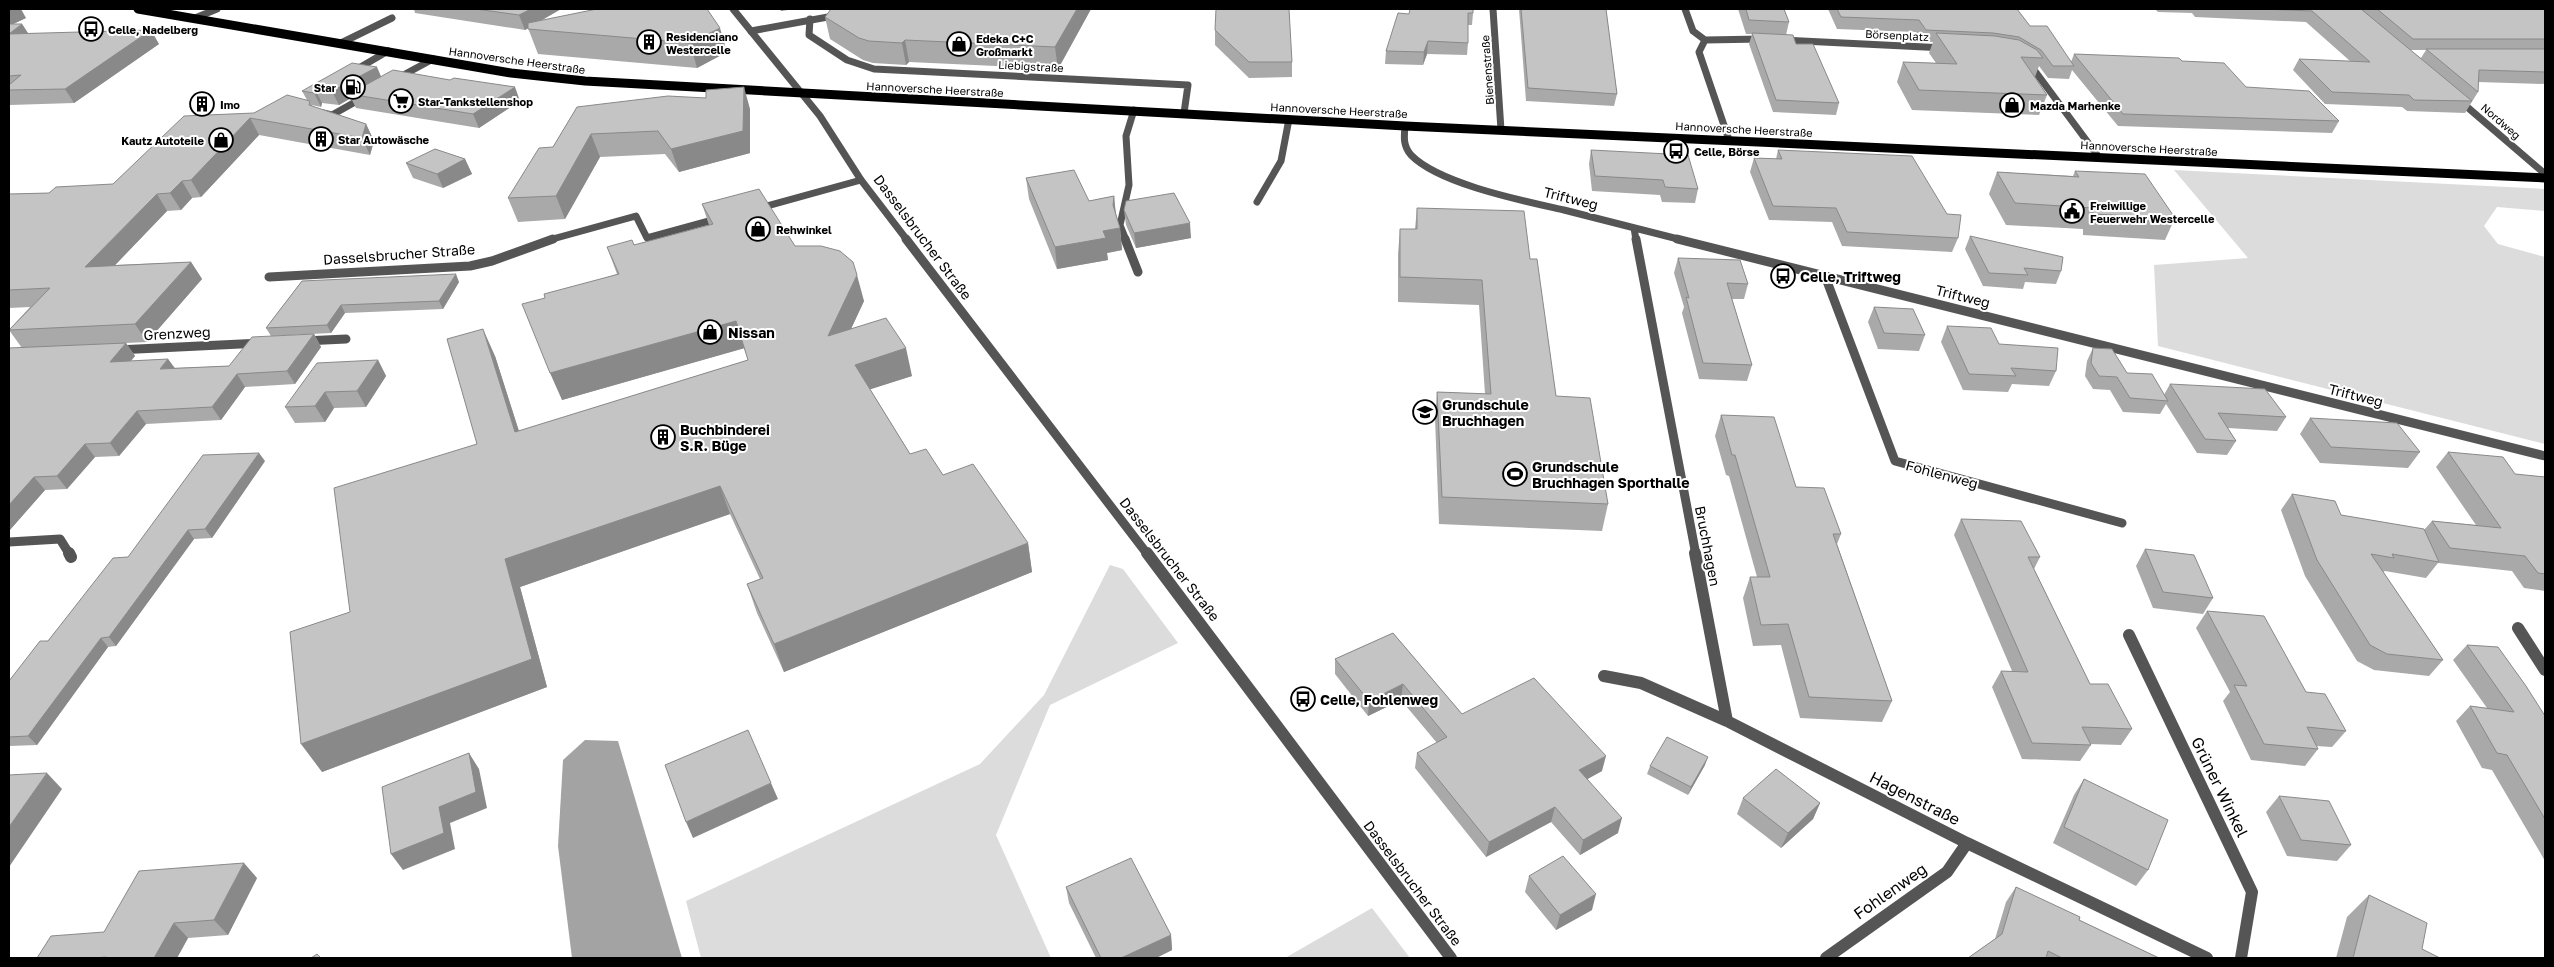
<svg xmlns="http://www.w3.org/2000/svg" width="2554" height="967" font-family="'Golos Text',sans-serif">
  <style>
    .green { fill: #dcdcdc }
    .water { fill: #a3a3a3 }
    .lines { fill: none; stroke-linecap: round; stroke-linejoin: round }
    .service-far1 { stroke: #555; stroke-width: 7 }
    .service { stroke: #555; stroke-width: 9 }
    .minor-far2 { stroke: #555; stroke-width: 7 }
    .minor-far1 { stroke: #555; stroke-width: 9 }
    .minor { stroke: #555; stroke-width: 12 }
    .tertiary-far2 { stroke: #555; stroke-width: 7 }
    .tertiary-far1 { stroke: #555; stroke-width: 9 }
    .tertiary { stroke: #555; stroke-width: 12 }
    .primary { stroke: #000; stroke-width: 9 }
    .wall { fill: #a9a9a9; fill-rule: evenodd }
    .shaded-wall { fill: #898989 }
    .building { fill: #c4c4c4; stroke: #898989 }
    .labels { text-anchor: middle; dominant-baseline: central; stroke-width: 4; stroke-linejoin: round; paint-order: stroke }
    .far-poi-label { font-size: 11px; font-weight: bold; fill: #000; stroke: #fff; text-anchor: start }
    .far-street-label { font-size: 11px; fill: #000; stroke: #fff }
    .street-label { font-size: 14px; fill: #000; stroke: #fff }
    .poi-label { font-size: 14px; font-weight: bold; fill: #000; stroke: #fff; text-anchor: start }
    .near-street-label { font-size: 16px; fill: #000; stroke: #fff }
  </style>
  <rect width="100%" height="100%" fill="#fff"/>
  <path class="green" d="M2174,170L2545,189V211L2497,207L2484,226L2498,244L2545,257V444L2158,346L2154,265L2248,258Z
    M1110,565L1123,569L1178,643L1050,705L996,835L1051,958H701L686,901L980,764L1044,695Z
    M1372,908L1410,958H1285Z"/>
  <path class="water" d="M585,740L618,741L682,958H572L558,846L563,760Z"/>
  <g class="lines">
    <path class="service-far1" d="M195,18L217,9
      M810,19L809,35L847,60L874,69L1188,85L1184,113
      M341,43L392,18
      M352,72L388,51
      M396,79L433,59
      M323,113L332,115L364,97
      M1257,202L1281,161L1289,119
      M756,209L861,180
      M549,240L636,216L647,238L720,218
      M1126,240L1120,225L1129,185L1126,136L1134,110"/>
    <path class="service" d="M1125,239L1138,272
      M1825,276L1895,461L2122,523
      M269,277L470,266L492,261L553,239"/>
    <path class="minor-far2" d="M1493,9L1501,130
      M1685,9L1693,31L1705,40L1699,52L1729,140
      M751,31L839,15
      M1705,40L1762,39
      M1782,40L1945,48
      M2029,63L2098,156
      M2459,100L2545,174
      M1405,126C1404,137 1403,146 1411,155C1439,184 1524,201 1564,210C1603,220 1643,230 1682,240
      M1634,228L1636,240"/>
    <path class="minor-far1" d="M1636,239L1696,555
      M1677,239L2545,456
      M304,341L346,339
      M117,350L260,343
      M9,542L60,539L70,555"/>
    <path class="minor" d="M69,553L71,557
      M1695,553L1727,721
      M2518,628L2545,670
      M2129,635L2252,892L2241,958
      M1604,676L1641,683L1727,721L1967,843L2207,958
      M1826,958L1947,872L1967,843"/>
    <path class="tertiary-far2" d="M733,9L820,116L861,180L907,240"/>
    <path class="tertiary-far1" d="M906,239L1148,555"/>
    <path class="tertiary" d="M1147,553L1451,958"/>
    <path class="primary" d="M138,9L511,73L585,81L1405,126L2545,178"/>
  </g>
  <path class="wall" d="M9,9L26,18L13,24H22L28,33L159,44L74,103L10,105L9,103Z
    M414,9H561L540,21L597,9L727,52L697,68L538,54L528,28L525,30L415,13Z
    M831,9H1091L1058,69L909,62L906,65L873,63L863,60L830,39L825,17Z
    M1519,9H1606L1617,94L1614,106L1526,101Z
    M1738,9H1784L1789,22L1786,35L1796,44L1839,103L1836,115L1773,112L1749,44L1752,34H1746Z
    M1828,9H2017L2030,26L2071,62L2074,54L2182,61L2246,87L2339,121L2332,133L2118,126L2072,70L2069,79L2048,78L2039,66L2035,77L2047,95L2039,115L1912,110L1897,82L1903,62L1936,63L1929,53L1933,42H1922L1916,32L1837,29Z
    M2155,9H2545V84L2478,82V92L2465,113L2407,111L2402,107L2325,104L2293,70L2299,59L2350,61L2306,22L2195,17L2192,13L2158,12ZM2410,50H2426L2421,58Z
    M1473,13L1472,25H1468V43L1467,55L1427,54L1423,65L1385,64L1386,51L1409,14Z
    M1215,30L1292,62V77L1249,78L1215,45Z
    M381,77L520,101L479,128L356,108L351,98L339,105L322,103L321,107L312,105L313,107L366,124L374,141L370,155L259,135L201,197L192,198L181,210L167,211L115,265L191,262L202,279L147,342L126,343L135,356L131,361L168,359L175,368L229,366L314,334L321,347L295,384L245,387L221,420L146,424L119,456L95,457L67,489L45,490L9,531V348H22L9,330L30,307L9,308V194L49,193L113,184L254,113L307,100L302,91Z
    M577,107L750,109V153L679,172L665,154L600,157L565,219L518,222L508,198L553,147Z
    M1591,150L1698,189L1695,203L1662,202L1660,195L1592,191L1589,164Z
    M1778,150L1958,238L1952,252L1842,246L1832,222L1769,220L1750,172L1754,158L1776,159Z
    M465,159L472,174L443,188L413,178L406,163Z
    M2075,171L2175,218L2165,240L2083,235V229L2006,225L1989,194L1997,172L2073,176Z
    M1026,178L1089,201L1114,196L1116,214L1120,228L1122,250L1107,253L1108,260L1057,269L1029,199Z
    M702,204L795,246L864,301L851,329L912,376L870,389L910,454L943,475L1028,543L1032,572L784,672L757,613L747,584L760,579L730,514L520,587L547,687L322,772L350,612L477,444L495,356L519,431L748,360L744,348L562,400L545,298L617,274L607,247L634,245L709,225Z
    M1417,208L1530,259L1556,396L1608,504L1602,531L1439,524L1435,418L1437,392L1485,394L1479,305L1398,302V254L1400,229H1415Z
    M1124,210L1191,238L1136,248L1126,225Z
    M1970,236L2061,271L2056,284L2025,282L2023,289L1983,286L1965,249Z
    M1678,258L1748,284L1744,299H1732L1752,365L1747,381L1699,379L1682,313L1684,307L1674,273Z
    M302,281L459,282L443,309L345,313L331,333L271,336L266,328Z
    M1874,307L1925,335L1919,351L1878,349L1868,322Z
    M1947,326L1999,344L2056,371L2049,386L2012,384L2008,392L1963,390L1941,342Z
    M2093,348L2127,373L2164,395L2170,384L2286,417L2277,431L2228,428L2236,441L2227,455L2197,453L2166,404L2160,414L2123,412L2110,390L2093,389L2085,376L2087,361Z
    M378,360L386,376L366,407L334,408L325,422L295,423L285,407Z
    M1721,415L1796,487L1841,534L1837,544L1892,701L1882,722L1800,718L1781,645L1753,646L1743,598L1750,577H1757L1729,476L1726,475L1715,436Z
    M2310,418L2420,452L2408,468L2320,463L2300,434Z
    M2448,452L2515,474L2545,477V591L2524,588L2512,571L2438,563L2426,578L2385,571L2383,572L2443,660L2429,676L2374,670L2357,661L2305,576L2281,510L2292,494L2341,515L2424,530L2432,521L2476,525L2436,467Z
    M265,461L212,538L194,539L116,646L108,647L37,745L9,746V681L128,557Z
    M1961,519L2040,557L2034,569L2090,684L2132,729L2121,745L2090,744L2091,745L2080,761L2022,759L1992,687L2001,671H2012L1954,535Z
    M2145,549L2213,598L2203,614L2153,608L2136,566Z
    M2207,611L2306,692L2346,731L2332,747L2316,746L2318,749L2305,766L2251,760L2223,701L2230,692L2196,628Z
    M1393,633L1462,714L1602,771L1587,779L1618,833L1580,855L1551,822L1486,857L1415,768L1417,753L1437,743L1401,700L1368,716L1335,674V659Z
    M2467,645L2545,716V861L2492,770L2482,768L2456,721L2470,706L2487,708L2453,660Z
    M1705,765L1688,795L1647,774L1650,766Z
    M2084,779L2148,870L2136,886L2053,843L2074,795Z
    M2279,796L2351,845L2337,861L2287,856L2266,812Z
    M1743,798L1820,803L1813,819L1781,848L1737,814Z
    M1529,876L1592,910L1556,930L1525,892Z
    M257,878L228,935L188,938L177,958H37L104,932Z
    M1066,887L1171,935L1172,950L1156,958H1096L1069,903Z
    M2016,887L2079,920L2159,958H1968L1995,939L2006,902Z
    M2369,895L2422,949L2440,958H2336L2347,917Z"/>
  <path class="shaded-wall" d="M9,9H21L26,18L9,26Z
    M531,9H561L525,30L519,15Z
    M780,9H795L781,11Z
    M1077,9H1091L1058,69L1055,47Z
    M22,24L31,38L9,34Z
    M720,28L727,52L697,68L690,43Z
    M151,30L159,44L74,103L65,89Z
    M905,40L909,62L906,65L902,43Z
    M1428,41L1427,54L1423,65L1424,52Z
    M377,67L383,81L349,94L351,98L339,105L332,91Z
    M515,87L520,101L479,128L473,114Z
    M744,87L750,109V153L679,172L671,149Z
    M315,89L322,103L321,107L314,93Z
    M250,118L259,135L201,197L191,180Z
    M366,124L374,141L370,155L362,138Z
    M591,134L600,157L565,219L556,196Z
    M465,159L472,174L443,188L437,174Z
    M182,181L192,198L181,210L170,193Z
    M157,194L167,211L97,284L85,267Z
    M1114,196L1116,218L1113,205Z
    M1190,223L1191,238L1136,248L1134,233Z
    M1120,228L1122,250L1107,253L1108,260L1057,269L1055,247L1103,231Z
    M191,262L202,279L147,342L135,324Z
    M456,274L459,282L443,309L439,301Z
    M857,275L864,301L835,363L828,336Z
    M341,305L345,313L331,333L327,325Z
    M736,321L745,348L562,400L550,373Z
    M483,329L495,356L528,460L515,432Z
    M314,334L321,347L295,384L287,371Z
    M126,343L135,356L119,374L110,362Z
    M906,348L912,376L862,392L855,365Z
    M168,359L177,372L160,369Z
    M378,360L386,376L366,407L357,391Z
    M237,374L245,387L221,420L212,407Z
    M325,392L334,408L325,422L315,406Z
    M137,411L146,424L119,456L110,443Z
    M85,444L95,457L67,489L57,476Z
    M259,453L265,461L212,538L205,529Z
    M34,477L45,490L9,531V505Z
    M720,486L730,514L520,587L547,687L322,772L301,744L505,559Z
    M188,530L194,539L116,646L109,637Z
    M1028,543L1032,572L784,672L774,644Z
    M101,638L108,647L37,745L28,736Z
    M1403,684L1401,700L1368,716L1369,701Z
    M469,753L479,769L487,808L450,823L455,849L403,870L391,854L439,807Z
    M1606,756L1602,771L1575,786L1579,770Z
    M1708,757L1705,765L1688,795L1691,787Z
    M47,773L62,789L9,867V827Z
    M771,783L778,799L693,838L686,822Z
    M1820,803L1813,819L1781,848L1788,833Z
    M1555,807L1551,822L1486,857L1489,842Z
    M1622,818L1618,833L1580,855L1583,840Z
    M244,863L257,878L228,935L214,920Z
    M1596,894L1592,910L1556,930L1560,915Z
    M174,923L188,938L177,958H154Z
    M1171,935L1172,950L1156,958H1121Z"/>
  <path class="building" d="M476,9H531L519,15Z
    M597,9H707L720,28L690,43L528,29V23Z
    M831,9H1077L1055,47L905,40L902,43L869,41L859,38L825,17Z
    M1216,9H1289L1292,62H1249L1215,30Z
    M1410,9H1473V13H1468V43L1428,41L1424,52L1386,51L1398,13L1409,14Z
    M1521,9H1606L1617,94L1528,88Z
    M1746,9H1784L1789,22L1749,20Z
    M1837,9H2017L2030,26H2047L2074,66H2053L2041,50L2019,37L1993,33L1926,30L1919,20L1841,17Z
    M2263,9H2361L2472,101L2414,100L2409,95L2332,92L2299,59L2370,62L2312,11Z
    M2377,9H2545V39H2413Z
    M9,24H22L9,34L151,30L65,89L9,90V85L21,75L9,76Z
    M1752,33L1793,35L1796,44H1813L1839,103L1776,100Z
    M1936,33L1995,36L2019,40L2037,50L2043,58L2021,57L2047,95L1919,90L1903,62L1957,64Z
    M2426,49H2545V72L2479,70L2478,92Z
    M2074,54L2179,58L2182,61L2224,63L2246,87L2309,91L2339,121L2123,114Z
    M352,63L377,67L332,91L315,89L314,93L302,91Z
    M393,70L450,80L454,78L515,87L473,114L349,94Z
    M744,87L743,131L671,149L658,131L591,134L556,196L508,198L539,148L553,147L577,107L668,96L706,98V90Z
    M287,95L310,101L309,105L366,124L362,138L250,118L191,180L182,181L170,193L157,194L85,267L191,262L135,324L9,330L50,288L9,290V194L49,193L56,187L113,184L184,116L254,113Z
    M435,149L465,159L437,174L406,163Z
    M1591,150L1688,155L1698,189L1665,187L1663,180L1595,176Z
    M1778,150L1912,156L1947,214L1961,215L1958,238L1847,232L1836,208L1773,206L1754,158L1782,159Z
    M1074,170L1089,201L1114,196L1113,205L1120,228L1103,231L1106,238L1055,247L1026,178Z
    M2075,171L2145,174L2175,218L2093,214V208L2015,203L1997,172L2079,177Z
    M759,189L795,246H821L840,251L853,262L857,275L828,336L886,318L906,348L855,365L910,454L926,449L943,475L973,464L1028,543L774,644L747,584L763,578L720,486L505,559L532,659L301,744L290,632L350,612L334,488L477,444L447,339L483,329L515,432L748,360L736,321L550,373L522,304L545,298L544,294L619,274L607,247L632,240L634,245L713,224L702,204Z
    M1174,193L1190,223L1134,233L1124,210L1126,201Z
    M1417,208L1524,211L1530,259H1537L1556,396L1590,398L1608,504L1442,497L1437,392L1491,394L1482,280L1400,277V229H1417Z
    M1970,236L2063,257L2061,271L2024,268L2028,275L1989,273Z
    M1678,258L1740,260L1748,284L1727,283L1752,365L1703,363L1686,297L1689,298Z
    M456,274L439,301L341,305L327,325L266,328L302,281Z
    M1874,307L1913,309L1925,335L1884,333Z
    M1947,326L1991,328L1999,344L2058,348L2056,371L2011,368L2016,376L1969,374Z
    M314,334L287,371L237,374L212,407L137,411L110,443L85,444L57,476L34,477L9,505V348L126,343L110,362L168,359L160,369L229,366L252,337Z
    M2093,348L2112,349L2127,373L2152,374L2168,401L2130,398L2117,377L2099,376L2091,363Z
    M378,360L357,391L325,392L315,406L285,407L317,363Z
    M2170,384L2265,389L2286,417L2218,413L2236,441L2205,439Z
    M1721,415L1774,417L1796,487L1824,488L1841,534H1833L1892,701L1809,697L1788,624L1761,625L1750,577H1770L1735,455H1732Z
    M2310,418L2397,423L2420,452L2331,447Z
    M2448,452L2503,457L2515,474L2545,477V574L2538,573L2525,556L2450,548L2432,521L2501,528Z
    M259,453L205,529L188,530L109,637L101,638L28,736L9,737V681L40,641H48L113,558L128,557L203,455Z
    M2292,494L2335,501L2341,515L2424,529L2439,562L2392,554L2394,558L2371,554L2443,660L2387,654L2370,645L2317,560Z
    M1961,519L2021,521L2040,557H2028L2090,684H2108L2132,729L2082,727L2091,745L2032,743L2001,671L2028,672Z
    M2145,549L2194,555L2213,598L2163,592Z
    M2207,611L2264,616L2306,692L2325,694L2346,731L2307,727L2318,749L2264,744L2234,685L2247,686Z
    M1393,633L1462,714L1534,678L1606,756L1579,770L1622,818L1583,840L1555,807L1489,842L1417,753L1447,737L1403,684L1369,701L1335,659Z
    M2467,645L2498,647L2526,686L2545,716V819L2507,755L2497,753L2470,706L2514,712Z
    M748,730L771,783L686,822L665,765Z
    M1667,737L1708,757L1691,787L1650,766Z
    M469,753L476,792L439,807L444,833L391,854L382,787Z
    M1776,769L1820,803L1788,833L1743,798Z
    M47,773L9,827V775Z
    M2084,779L2168,820L2148,870L2064,827Z
    M2279,796L2329,801L2351,845L2301,840Z
    M1563,856L1596,894L1560,915L1529,876Z
    M1131,858L1171,935L1121,958H1101L1066,887Z
    M244,863L214,920L174,923L154,958H105L106,957L95,958H37L51,936L104,932L139,871Z
    M2016,887L2080,917L2079,920L2159,958H2062L2048,951L2046,958H1968L2002,934Z
    M2369,895L2427,923L2422,949L2440,958H2353Z
    M317,954L321,958H311Z"/>
  <defs>
    <g id="bus-ring" transform="scale(1.25)"><circle r="9.5" fill="#fff" stroke="#000" stroke-width="1.5"/><path d="M-5-6H5V4H4V6H2V4H-2V6H-4V4H-5ZM-3.5-4V0h7V-4ZM-3.5 1.2v1.5H-2V1.2ZM2 1.2v1.5H3.5V1.2Z" fill="#000"/></g>
    <g id="building-ring" transform="scale(1.25)"><circle r="9.5" fill="#fff" stroke="#000" stroke-width="1.5"/><path d="M-4-6H4V6H1V3H-1V6H-4ZM-2.5-4.3h1.7v1.8h-1.7ZM.8-4.3h1.7v1.8H.8ZM-2.5-1h1.7V.8h-1.7ZM.8-1h1.7V.8H.8Z" fill="#000"/></g>
    <g id="shop-ring" transform="scale(1.25)"><circle r="9.5" fill="#fff" stroke="#000" stroke-width="1.5"/><path d="M-5-2.5h2.3a2.7 3.5 0 0 1 5.4 0H5L5.5 6h-11ZM-1.5-2.5h3a1.5 2.3 0 0 0-3 0Z" fill="#000"/></g>
    <g id="fuel-ring" transform="scale(1.25)"><circle r="9.5" fill="#fff" stroke="#000" stroke-width="1.5"/><path d="M-5.5-6h7V0h2V4h1.3V-2.5L3-4.5l.8-.8L6-3V5H2.5V1h-1V6h-7ZM-4.2-4.7v3.2H.2V-4.7Z" fill="#000"/></g>
    <g id="supermarket-ring" transform="scale(1.25)"><circle r="9.5" fill="#fff" stroke="#000" stroke-width="1.5"/><path d="M-6-5.5h2.5l.6 2H6L4.5 2H-2.5L-4.4-4H-6ZM-1.5 3.2a1.3 1.3 0 1 0 .1 0ZM3 3.2a1.3 1.3 0 1 0 .1 0Z" fill="#000"/></g>
    <g id="civic-ring" transform="scale(1.25)"><circle r="9.5" fill="#fff" stroke="#000" stroke-width="1.5"/><path d="M-.6-6.5H3V-4.5H.6V-3L4-1V1h2V6H-6V1h2V-1L-.6-3ZM-1.2 2.5V6h2.4V2.5Z" fill="#000"/></g>
    <g id="school-ring" transform="scale(1.25)"><circle r="9.5" fill="#fff" stroke="#000" stroke-width="1.5"/><path d="M0-5L7-2L0 1L-7-2ZM-4 1L0 2.5L4 1V4Q0 6-4 4Z" fill="#000"/></g>
    <g id="stadium-ring" transform="scale(1.25)"><circle r="9.5" fill="#fff" stroke="#000" stroke-width="1.5"/><path d="M0-5a6.5 5 0 1 0 0 10a6.5 5 0 1 0 0-10ZM-3.5-1.8h7v3.6h-7Z" fill="#000"/></g>
  </defs>
  <g fill-rule="evenodd">
    <use href="#bus-ring" x="91" y="29"/>
    <use href="#building-ring" x="649" y="42"/>
    <use href="#shop-ring" x="959" y="44"/>
    <use href="#fuel-ring" x="353" y="87"/>
    <use href="#supermarket-ring" x="401" y="101"/>
    <use href="#building-ring" x="202" y="104"/>
    <use href="#shop-ring" x="2012" y="105"/>
    <use href="#building-ring" x="321" y="139"/>
    <use href="#shop-ring" x="221" y="140"/>
    <use href="#bus-ring" x="1676" y="151"/>
    <use href="#civic-ring" x="2072" y="211"/>
    <use href="#shop-ring" x="758" y="229"/>
    <use href="#bus-ring" x="1783" y="276"/>
    <use href="#shop-ring" x="710" y="332"/>
    <use href="#school-ring" x="1425" y="412"/>
    <use href="#building-ring" x="663" y="437"/>
    <use href="#stadium-ring" x="1515" y="474"/>
    <use href="#bus-ring" x="1303" y="699"/>
  </g>
  <g class="labels">
    <g class="far-poi-label">
      <text x="108" y="29">Celle, Nadelberg</text>
      <text x="666" y="36">Residenciano<tspan x="666" dy="13">Westercelle</tspan></text>
      <text x="976" y="38">Edeka C+C<tspan x="976" dy="13">Großmarkt</tspan></text>
      <text x="336" y="87" text-anchor="end">Star</text>
      <text x="418" y="101">Star-Tankstellenshop</text>
      <text x="220" y="104">Imo</text>
      <text x="2030" y="105">Mazda Marhenke</text>
      <text x="338" y="139">Star Autowäsche</text>
      <text x="204" y="140" text-anchor="end">Kautz Autoteile</text>
      <text x="1694" y="151">Celle, Börse</text>
      <text x="2090" y="205">Freiwillige<tspan x="2090" dy="13">Feuerwehr Westercelle</tspan></text>
      <text x="776" y="229">Rehwinkel</text>
    </g>
    <g class="far-street-label">
      <text transform="translate(1897 35) rotate(3)">Börsenplatz</text>
      <text transform="translate(517 60) rotate(8)">Hannoversche Heerstraße</text>
      <text transform="translate(1031 66) rotate(3)">Liebigstraße</text>
      <text transform="translate(1487 70) rotate(-94)">Bienenstraße</text>
      <text transform="translate(935 89) rotate(3)">Hannoversche Heerstraße</text>
      <text transform="translate(1339 110) rotate(3)">Hannoversche Heerstraße</text>
      <text transform="translate(2501 121) rotate(41)">Nordweg</text>
      <text transform="translate(1744 129) rotate(3)">Hannoversche Heerstraße</text>
      <text transform="translate(2149 148) rotate(3)">Hannoversche Heerstraße</text>
    </g>
    <g class="street-label">
      <text transform="translate(1571 198) rotate(14)">Triftweg</text>
      <text transform="translate(923 237) rotate(53)">Dasselsbrucher Straße</text>
      <text transform="translate(399 254) rotate(-4)">Dasselsbrucher Straße</text>
      <text transform="translate(1963 296) rotate(14)">Triftweg</text>
      <text transform="translate(177 333) rotate(-3)">Grenzweg</text>
      <text transform="translate(2356 395) rotate(14)">Triftweg</text>
      <text transform="translate(1942 474) rotate(15)">Fohlenweg</text>
      <text transform="translate(1708 546) rotate(79)">Bruchhagen</text>
      <text transform="translate(1170 559) rotate(52)">Dasselsbrucher Straße</text>
      <text transform="translate(1413 883) rotate(53)">Dasselsbrucher Straße</text>
    </g>
    <g class="poi-label">
      <text x="1800" y="276">Celle, Triftweg</text>
      <text x="728" y="332">Nissan</text>
      <text x="1442" y="404">Grundschule<tspan x="1442" dy="16">Bruchhagen</tspan></text>
      <text x="680" y="429">Buchbinderei<tspan x="680" dy="16">S.R. Büge</tspan></text>
      <text x="1532" y="466">Grundschule<tspan x="1532" dy="16">Bruchhagen Sporthalle</tspan></text>
      <text x="1320" y="699">Celle, Fohlenweg</text>
    </g>
    <g class="near-street-label">
      <text transform="translate(2220 787) rotate(64)">Grüner Winkel</text>
      <text transform="translate(1915 798) rotate(27)">Hagenstraße</text>
      <text transform="translate(1890 891) rotate(-35)">Fohlenweg</text>
    </g>
  </g>
  <rect width="2554" height="967" fill="none" stroke="#000000" stroke-width="20"/>
</svg>
